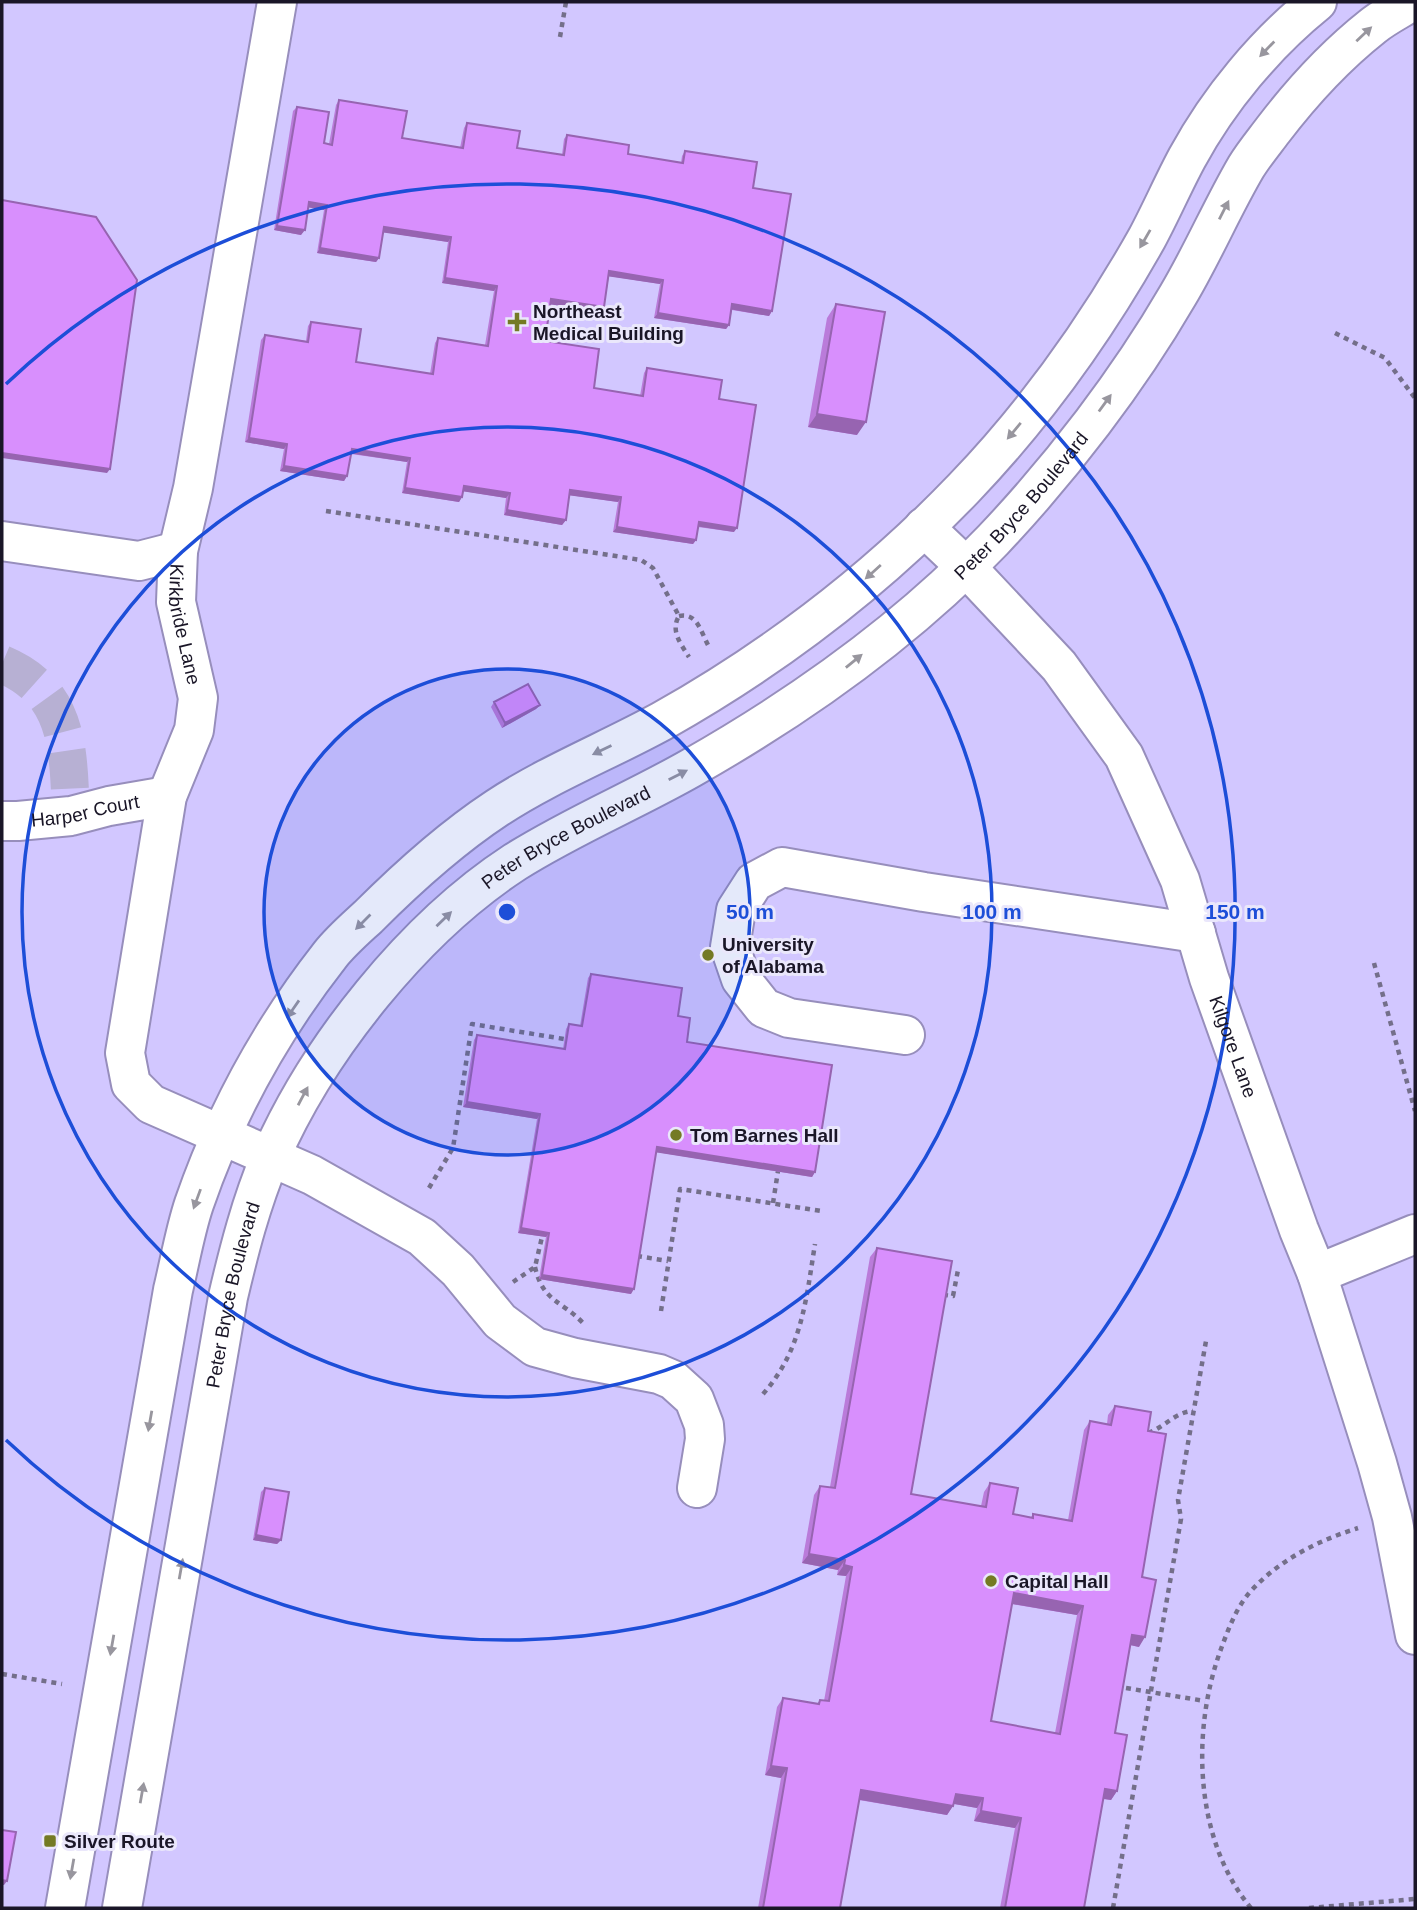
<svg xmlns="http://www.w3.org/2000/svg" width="1417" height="1910" font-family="Arial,sans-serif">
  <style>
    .built { fill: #d2c7ff }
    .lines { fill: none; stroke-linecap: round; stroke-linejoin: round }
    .minor-tunnel { stroke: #b7b0d3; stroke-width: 38; stroke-dasharray: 38 19; stroke-linecap: butt }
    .minor-casing { stroke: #978ebc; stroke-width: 42 }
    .path { stroke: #746f8a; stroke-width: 4.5; stroke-dasharray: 5 5; stroke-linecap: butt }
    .minor { stroke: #fff; stroke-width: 38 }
    .wall { fill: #ba7bda; fill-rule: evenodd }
    .shaded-wall { fill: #9764b1 }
    .building { fill: #d88ffd; stroke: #9764b1; stroke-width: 2; fill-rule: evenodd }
    .oneway { fill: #98969e }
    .ring { fill: none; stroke: #1d4ed8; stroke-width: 3.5 }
    .poi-dot { fill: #747a24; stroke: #eae7fb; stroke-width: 2.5 }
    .labels { text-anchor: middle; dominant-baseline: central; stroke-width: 6; stroke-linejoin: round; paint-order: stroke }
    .poi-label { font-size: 19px; font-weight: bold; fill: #1a1627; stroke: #eae7fb; text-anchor: start }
    .street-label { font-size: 19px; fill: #1a1627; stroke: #eae7fb }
    .centre { fill: #1d4ed8; stroke: #eae7fb; stroke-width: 3.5 }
    .ring-label { font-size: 21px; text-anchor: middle; font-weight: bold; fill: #1d4ed8; stroke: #eae7fb; stroke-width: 6; stroke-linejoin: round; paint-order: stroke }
  </style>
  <rect width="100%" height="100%" fill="#ded7fe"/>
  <path class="built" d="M2,2H1415V1908H2Z"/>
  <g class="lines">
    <path class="minor-tunnel" d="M2,664C71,693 68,752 71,816"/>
    <g class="minor-casing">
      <g id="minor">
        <path id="s1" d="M277,2L193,488L178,551L176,602L198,698L194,730L167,796L125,1053L131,1084L151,1104L312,1175L422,1237L458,1270L500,1321L535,1347L575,1358L659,1374L673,1380L694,1399L704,1425L705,1439L697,1488"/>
        <path id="s2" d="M924,527L966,567L1059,666L1124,756L1180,880L1209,978L1299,1230L1317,1274L1377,1463L1392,1517L1415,1635"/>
        <path d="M2,541L139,561L178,551"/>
        <path id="s3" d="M2,821H18L71,816L109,806L167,796"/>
        <path d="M905,1035L789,1018L764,1008L741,979L730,947L736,910L754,882L782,867L924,892L1196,933"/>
        <path d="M1317,1274L1415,1234"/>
        <path d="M65,1908L173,1290C180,1261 185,1231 194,1204C225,1114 272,1029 330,955C341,941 355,929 368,917C407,878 450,839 497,808C549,774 607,751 662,721C772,659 876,580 964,488C1035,414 1097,327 1147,238C1161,212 1173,184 1187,158C1219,99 1265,44 1317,2"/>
        <path id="s4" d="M122,1908L228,1297C239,1250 251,1203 270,1158C318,1048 414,928 515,862C572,826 633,801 691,768C800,706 906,631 993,540C1062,467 1128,381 1178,295C1203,253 1222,208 1246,167C1254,154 1264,142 1273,130C1302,92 1335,56 1373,26C1384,17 1398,10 1411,2"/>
      </g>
    </g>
    <path class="path" d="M560,37L566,2
      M1335,333L1385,358L1415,398
      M326,511L641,560L653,568L679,616C670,631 681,644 689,657
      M679,616C697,612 701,632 708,645
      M1374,963L1415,1111
      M429,1188L453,1148L472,1024L564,1039
      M773,1203L778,1171
      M637,1256L668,1261
      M535,1267C543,1302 561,1300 583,1323
      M513,1282L535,1267L542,1237
      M945,1293V1295L953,1296L958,1270
      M661,1311L680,1189L821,1211
      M763,1394C802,1350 806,1300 815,1244
      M1148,1433C1165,1427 1175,1412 1193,1411
      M2,1674L62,1684
      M1126,1688L1205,1701
      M1113,1908L1181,1519L1178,1500L1206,1341
      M1251,1908C1194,1840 1191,1730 1221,1649C1228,1630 1236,1608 1250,1592C1279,1560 1317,1541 1358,1528
      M1309,1908L1415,1899"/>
    <use href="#minor" class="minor"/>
  </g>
  <path class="wall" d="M339,100L402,138L460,148L464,128L467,123L517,148L562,155L564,139L567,135L628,154L681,163L682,156L685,151L753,188L772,311L769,316L732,310L729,325L726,329L654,318L660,284L609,276L604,307L601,312L550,304L545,341L594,388L640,396L644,373L647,368L719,399L734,532L698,527L696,540L693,544L613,532L618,502L569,495L566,520L562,525L504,515L506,498L463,491L462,497L459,502L402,493L407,462L351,454L347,476L344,481L280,471L284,449L245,442L261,340L265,335L306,341L308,326L311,322L356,362L430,374L435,343L438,338L485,345L494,291L442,283L448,242L383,232L379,258L376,262L317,253L324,210L308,207L301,235L274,230L293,111L297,107L324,143L329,144L336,105Z
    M836,304L857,435L808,427L827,318Z
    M494,702L540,705L536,709L502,728L491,707Z
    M591,974L678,1016L687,1042L815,1172L812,1177L656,1152L631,1294L539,1279L546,1237L518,1233L537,1119L463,1107L474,1040L477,1035L563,1049L566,1029L569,1024L580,1026L588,978Z
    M877,1248L911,1494L981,1506L984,1492L990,1483L1013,1514L1031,1517L1033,1514L1068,1520L1084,1430L1090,1421L1107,1424L1108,1415L1115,1406L1148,1431L1139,1647L1130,1645L1115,1733L1117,1791L1111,1800L1103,1799L1084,1908H1000L1015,1828L974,1821L977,1808L954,1804L947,1815L859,1800L840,1908H758L781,1778L765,1775L777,1707L783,1698L817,1704L820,1700L824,1701L846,1576L837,1575L838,1570L802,1563L814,1495L820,1486L830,1487L870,1257ZM1012,1604L1077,1615L1055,1733L991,1721Z
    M265,1488L281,1540L277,1544L253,1540L261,1492Z"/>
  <path class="shaded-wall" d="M309,202L327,205L324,210L306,207Z
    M277,226L305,230L301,235L274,230Z
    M384,227L451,237L448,242L380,232Z
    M320,248L379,258L376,262L317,253Z
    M609,271L663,280L660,284L606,276Z
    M445,278L497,286L494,291L442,283Z
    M551,299L604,307L601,312L548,304Z
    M732,304L772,311L769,316L729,309Z
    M658,313L729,325L726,329L654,318Z
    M817,414L866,422L857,435L808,427Z
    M249,438L287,444L284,449L245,442Z
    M352,449L410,458L407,462L348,453Z
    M2,453L110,469L107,473L2,458Z
    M284,466L347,476L344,481L280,471Z
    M464,486L510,493L506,498L461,491Z
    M405,488L462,497L459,502L402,493Z
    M570,490L621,497L618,502L567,495Z
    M507,510L566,520L562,525L504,515Z
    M699,522L737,528L734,532L695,526Z
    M617,527L696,540L693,544L613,532Z
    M540,705L536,709L502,728L505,723Z
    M467,1102L540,1114L537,1119L463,1107Z
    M657,1147L815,1172L812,1177L654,1152Z
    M521,1228L549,1233L546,1237L518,1233Z
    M542,1275L634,1289L631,1294L539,1279Z
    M256,1535L281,1540L277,1544L253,1540Z
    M809,1554L845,1560L838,1570L802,1563Z
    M844,1565L852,1567L846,1576L837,1575Z
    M1014,1593L1083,1606L1077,1615L1007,1603Z
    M1132,1635L1145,1637L1139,1647L1126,1644Z
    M771,1766L787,1768L781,1778L765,1775Z
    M1105,1789L1117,1791L1111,1800L1099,1798Z
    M861,1790L953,1806L947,1815L855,1799Z
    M956,1794L983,1798L977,1808L949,1803Z
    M981,1811L1021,1818L1015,1828L974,1821Z
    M2,1880L7,1881L4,1885H2Z"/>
  <path class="building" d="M339,100L407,111L402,138L463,148L467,123L520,131L517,148L564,155L567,135L629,145L628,154L683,163L685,151L757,162L753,188L791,194L772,311L732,304L729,325L658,313L663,280L609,271L604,307L551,299L545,341L599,349L594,388L643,396L647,368L722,380L719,399L756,405L737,528L699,522L696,540L617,527L621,497L570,490L566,520L507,510L510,493L464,486L462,497L405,488L410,458L352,449L347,476L284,466L287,444L249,438L265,335L308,342L311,322L361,329L356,362L433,374L438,338L488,346L497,286L445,278L451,237L384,227L379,258L320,248L327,205L309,202L305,230L277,226L297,107L329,112L324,143L332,145Z
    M2,200L96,217L137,280L110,469L2,453Z
    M836,304L885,312L866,422L817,414Z
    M528,684L540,705L505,723L494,702Z
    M591,974L682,988L678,1016L690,1018L687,1042L832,1065L815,1172L657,1147L634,1289L542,1275L549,1233L521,1228L540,1114L467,1102L477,1035L565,1049L569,1024L582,1026Z
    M877,1248L952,1261L911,1494L986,1507L990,1483L1018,1488L1013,1514L1033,1518V1514L1072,1521L1090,1421L1111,1425L1115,1406L1151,1412L1148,1431L1166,1434L1142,1577L1156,1580L1145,1637L1132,1635L1115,1733L1127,1735L1117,1791L1105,1789L1084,1908H1005L1021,1818L981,1811L983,1798L956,1794L953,1806L861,1790L840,1908H763L787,1768L771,1766L783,1698L819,1704L820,1700L829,1701L842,1627L852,1567L844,1565L845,1560L809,1554L820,1486L835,1488ZM1014,1593L1083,1606L1060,1734L991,1721Z
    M265,1488L289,1492L281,1540L256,1535Z
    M2,1830L16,1832L7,1881L2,1880Z"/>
  <defs><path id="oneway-solid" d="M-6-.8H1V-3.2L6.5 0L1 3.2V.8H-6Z" transform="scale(1.75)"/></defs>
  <g class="oneway">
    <use href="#oneway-solid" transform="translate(1364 34) rotate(-43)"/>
    <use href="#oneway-solid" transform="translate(1267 49) rotate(134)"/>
    <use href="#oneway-solid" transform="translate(1224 210) rotate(-63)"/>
    <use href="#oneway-solid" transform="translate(1145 239) rotate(120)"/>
    <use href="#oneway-solid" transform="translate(1105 403) rotate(-54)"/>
    <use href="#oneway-solid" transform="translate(1014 431) rotate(130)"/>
    <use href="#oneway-solid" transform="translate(873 572) rotate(138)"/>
    <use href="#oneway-solid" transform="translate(854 661) rotate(-39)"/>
    <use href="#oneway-solid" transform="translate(602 750) rotate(154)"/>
    <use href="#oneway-solid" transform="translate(678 775) rotate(-27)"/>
    <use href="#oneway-solid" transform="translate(444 919) rotate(-44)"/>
    <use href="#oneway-solid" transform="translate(363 922) rotate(135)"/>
    <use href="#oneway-solid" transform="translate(293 1009) rotate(125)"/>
    <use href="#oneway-solid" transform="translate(303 1096) rotate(-62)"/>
    <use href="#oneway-solid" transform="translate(197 1199) rotate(110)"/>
    <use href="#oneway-solid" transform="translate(150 1421) rotate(100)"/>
    <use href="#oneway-solid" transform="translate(181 1569) rotate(-80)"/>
    <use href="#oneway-solid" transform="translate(112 1645) rotate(100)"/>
    <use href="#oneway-solid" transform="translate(142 1793) rotate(-80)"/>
    <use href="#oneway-solid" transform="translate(72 1869) rotate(100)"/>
  </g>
  <circle cx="507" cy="912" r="243" fill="#1d4ed8" fill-opacity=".12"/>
  <g class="ring">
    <circle cx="507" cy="912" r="243"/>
    <circle cx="507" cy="912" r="485"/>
    <path d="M6 384A728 728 0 1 1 6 1440"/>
  </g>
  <g class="poi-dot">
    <path d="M513.5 311.5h7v7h7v7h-7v7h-7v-7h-7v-7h7z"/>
    <circle cx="708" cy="955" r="7"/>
    <circle cx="676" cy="1135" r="7"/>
    <circle cx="991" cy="1581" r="7"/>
    <rect x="43" y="1834" width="14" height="14" rx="3.5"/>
  </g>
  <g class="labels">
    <g class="poi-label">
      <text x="533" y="311">Northeast<tspan x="533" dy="22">Medical Building</tspan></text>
      <text x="722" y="944">University<tspan x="722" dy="22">of Alabama</tspan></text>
      <text x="690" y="1135">Tom Barnes Hall</text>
      <text x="1005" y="1581">Capital Hall</text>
      <text x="64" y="1841">Silver Route</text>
    </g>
    <g class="street-label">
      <text stroke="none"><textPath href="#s4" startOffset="1778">Peter Bryce Boulevard</textPath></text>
      <text stroke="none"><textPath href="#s1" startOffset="632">Kirkbride Lane</textPath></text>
      <text stroke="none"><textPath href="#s3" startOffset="84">Harper Court</textPath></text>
      <text stroke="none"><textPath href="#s4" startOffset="1211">Peter Bryce Boulevard</textPath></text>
      <text stroke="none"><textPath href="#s2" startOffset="616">Kilgore Lane</textPath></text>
      <text stroke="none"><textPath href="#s4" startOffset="623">Peter Bryce Boulevard</textPath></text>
    </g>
  </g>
  <circle cx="507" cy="912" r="10" class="centre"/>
  <g class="ring-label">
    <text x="750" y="919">50 m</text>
    <text x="992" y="919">100 m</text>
    <text x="1235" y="919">150 m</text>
  </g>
  <rect width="1417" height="1910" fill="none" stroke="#1a1627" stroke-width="7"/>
</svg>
